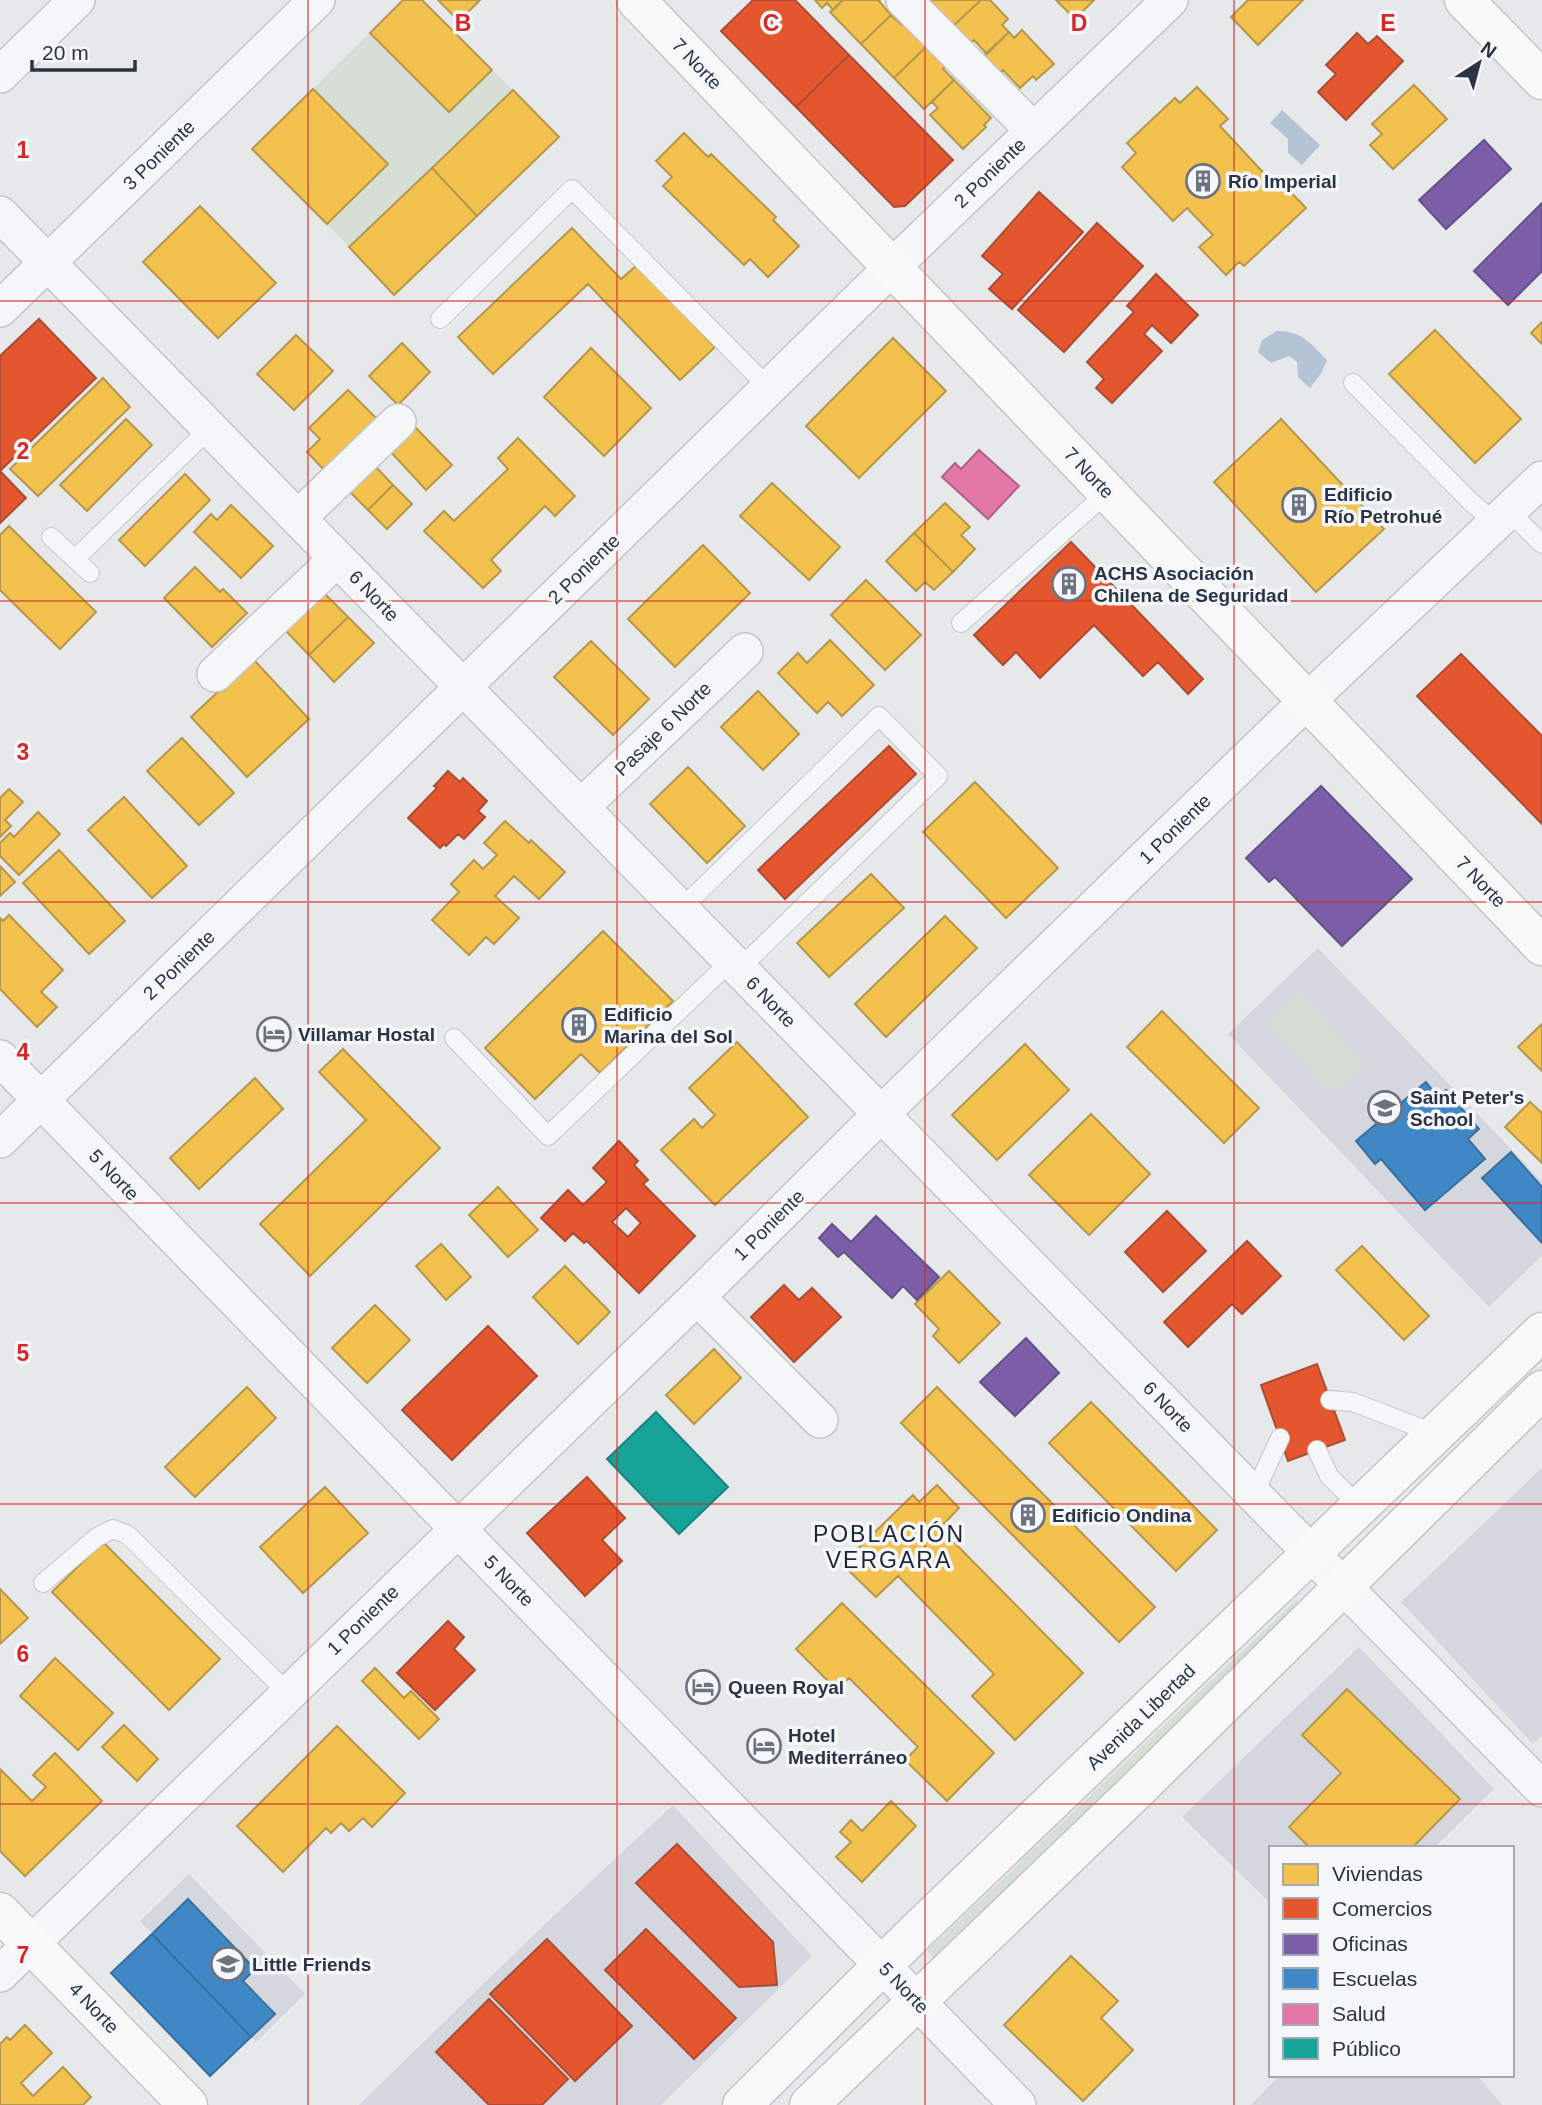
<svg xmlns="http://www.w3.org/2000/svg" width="1542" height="2105" font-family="Arial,sans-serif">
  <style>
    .built { fill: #d4d7dd }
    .green { fill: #d6ded6 }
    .water { fill: #b4c4d5 }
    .homes { fill: #f2c14e; stroke: #b6974b; stroke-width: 2 }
    .shops { fill: #e4572e; stroke: #ac4c35; stroke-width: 2; fill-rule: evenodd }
    .offices { fill: #7b5ea7; stroke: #63518a; stroke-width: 2 }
    .schools { fill: #3f88c5; stroke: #396f9f; stroke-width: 2 }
    .health { fill: #e377a8; stroke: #ac638a; stroke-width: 2 }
    .public { fill: #17a398; stroke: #1d827f; stroke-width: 2 }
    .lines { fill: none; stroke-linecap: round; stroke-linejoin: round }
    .lane-casing { stroke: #c4c6c8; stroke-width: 20 }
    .street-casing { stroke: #c4c6c8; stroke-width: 38 }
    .secondary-casing { stroke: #c4c6c8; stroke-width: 41 }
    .primary-casing { stroke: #c2c5c8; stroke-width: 41 }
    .lane { stroke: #f5f6f7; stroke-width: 18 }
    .street { stroke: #f5f6f7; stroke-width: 35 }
    .secondary { stroke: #f8f8f8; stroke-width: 38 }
    .primary { stroke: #f8f8f8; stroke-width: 38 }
    .grid { fill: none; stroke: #d62828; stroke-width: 2; stroke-opacity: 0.55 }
    .labels { text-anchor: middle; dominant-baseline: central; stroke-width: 7; stroke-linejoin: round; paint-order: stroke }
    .street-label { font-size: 19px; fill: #2b3445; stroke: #f4f6f9 }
    .poi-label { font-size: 19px; font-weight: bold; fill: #2b3445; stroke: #f4f6f9; text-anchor: start }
    .quarter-label { font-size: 23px; letter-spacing: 2px; fill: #1d2536; stroke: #f4f6f9 }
    .grid-label { font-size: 23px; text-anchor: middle; font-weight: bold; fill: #d62828; stroke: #f4f6f9; stroke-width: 7; stroke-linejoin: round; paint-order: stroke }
  </style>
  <rect width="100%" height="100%" fill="#e6e8ea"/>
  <path class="built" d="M1318,948L1542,1181V1255L1489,1307L1228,1034Z
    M1542,1468V1735L1533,1744L1401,1602Z
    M1359,1647L1494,1789L1434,1848H1271V1904L1182,1817Z
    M673,1805L812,1956L661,2105H359L545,1924Z
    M189,1874L305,1994L256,2042L140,1921Z
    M1280,2075H1477L1502,2105H1251Z"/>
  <path class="green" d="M370,33L449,112L492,70L513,90L349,247L327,224L387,164L313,89Z
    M1299,993L1364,1063L1332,1093L1267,1023Z
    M1296,1600L1304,1608L936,1959L927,1951Z"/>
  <path class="water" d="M1282,110L1320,145L1302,165L1288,153V139L1270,123Z
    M1277,331C1302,331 1310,343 1327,360L1322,372L1310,388L1298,377L1297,362L1289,356L1271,363L1258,352L1262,340Z"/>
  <path class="homes" d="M403,0H422L492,70L449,112L370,33Z
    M438,0H480L459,21Z
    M815,0H843L833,10L827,3L822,8Z
    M843,0H880L879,1L891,15L861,44L830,12Z
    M925,0H981L951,28Z
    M981,0H990L1008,19L1002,25L1009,32L987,54L974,40L968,46L951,28Z
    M1056,0H1094L1075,19Z
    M1248,0H1303L1258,45L1231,17Z
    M891,15L902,25L906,21L929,44L894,78L861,44Z
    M1022,30L1054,64L1036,80L1033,76L1020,88L1003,70L997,75L981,58L1009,32L1014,38Z
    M929,44L948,64L943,69L954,80L924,109L894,78Z
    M954,80L991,118L984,125L986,127L963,149L930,115L938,108L932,102Z
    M1414,85L1447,119L1393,169L1370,145L1382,134L1372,124Z
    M1197,87L1228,119L1220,126L1273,183L1278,179L1306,208L1244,266L1239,262L1226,275L1199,247L1213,235L1187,208L1173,221L1122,167L1136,153L1127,143L1175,98L1180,103Z
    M313,89L388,164L327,224L252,149Z
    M513,90L559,137L477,216L432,168Z
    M684,133L708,157L711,154L776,217L773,220L799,246L768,277L750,259L744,265L663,186L672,177L656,161Z
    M432,168L477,216L394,295L349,247Z
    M200,206L276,283L218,338L143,262Z
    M572,228L621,279L637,265L715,347L680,380L588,284L493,374L458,337Z
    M1542,322V344L1531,333Z
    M1435,330L1521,419L1475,463L1389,374Z
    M296,335L333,371L294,410L257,374Z
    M893,338L946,391L859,478L806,426Z
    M402,343L430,372L398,405L369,376Z
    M591,348L651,408L604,456L544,397Z
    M103,378L130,407L38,496L10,469Z
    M348,390L379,421L326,472L307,452L320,439L309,428Z
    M126,419L152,445L87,511L60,485Z
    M1281,419L1384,529L1316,592L1214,482Z
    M415,427L452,465L426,490L390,451Z
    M518,438L575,496L555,516L545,506L491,560L501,571L483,588L424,531L444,511L454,521L508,469L498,458Z
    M375,466L393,485L368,510L349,491Z
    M185,474L210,500L145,566L119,540Z
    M772,483L840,547L809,580L740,516Z
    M393,485L412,504L387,529L368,510Z
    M945,503L970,527L961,535L975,549L953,572L914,533Z
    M231,505L273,546L241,578L194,532L211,514L217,520Z
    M9,526L96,612L60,649L0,590V535Z
    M914,533L953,572L934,590L925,582L916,591L886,561Z
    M703,545L750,593L675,667L628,619Z
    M195,567L220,592L223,589L247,613L212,647L164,598Z
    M866,580L921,635L885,670L831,615Z
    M323,592L348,617L309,655L284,629Z
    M348,617L374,643L334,682L309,655Z
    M830,640L874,685L842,716L828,702L817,713L778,673L798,653L807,663Z
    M591,641L649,699L613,735L554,677Z
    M253,659L309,719L247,777L191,717Z
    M758,691L799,734L763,770L721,727Z
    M182,738L234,793L199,825L147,771Z
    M688,767L745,826L707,863L650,804Z
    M975,782L1058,868L1006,918L923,832Z
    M9,789L23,802L5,820L11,826L0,837V798Z
    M124,797L187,866L152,898L88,830Z
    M38,812L60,834L19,875L0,856V843L10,833L14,837Z
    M505,821L529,843L531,840L565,872L539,899L514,876L495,896L519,918L494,944L486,937L469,955L432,920L459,892L451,884L474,860L483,869L497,855L484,843Z
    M59,850L125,921L89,954L23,883Z
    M0,866L15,882L0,896Z
    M871,874L904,908L829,977L797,943Z
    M9,915L63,970L41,992L57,1007L37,1027L0,989V918L3,921Z
    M945,916L977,948L886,1037L855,1004Z
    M603,931L673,1001L600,1073L581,1054L535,1099L485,1048Z
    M1162,1011L1259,1108L1224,1143L1127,1047Z
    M1542,1024V1071L1518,1047Z
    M737,1042L808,1117L715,1205L661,1150L694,1119L702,1128L715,1115L689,1088Z
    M1025,1044L1069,1090L997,1160L952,1115Z
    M343,1049L440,1148L310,1276L260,1224L366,1120L319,1072Z
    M255,1078L283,1109L199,1189L170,1158Z
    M1530,1102L1542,1113V1163L1505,1127Z
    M1091,1114L1150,1174L1089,1235L1029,1175Z
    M498,1187L538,1230L508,1257L469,1215Z
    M441,1244L471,1277L446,1300L416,1266Z
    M1362,1246L1429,1316L1404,1340L1336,1270Z
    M565,1266L610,1312L578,1344L533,1297Z
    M949,1271L1000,1323L959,1363L933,1336L939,1329L915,1304Z
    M375,1305L410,1340L367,1383L332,1348Z
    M714,1349L741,1378L694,1424L666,1395Z
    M247,1387L276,1418L195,1497L165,1467Z
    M937,1387L1155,1607L1119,1642L901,1423Z
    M1091,1402L1217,1530L1176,1571L1049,1443Z
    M937,1485L959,1508L940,1528L1083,1673L1015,1740L972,1696L994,1674L898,1576L876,1597L842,1564L913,1495L919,1502Z
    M325,1487L368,1533L303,1593L260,1547Z
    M103,1542L220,1659L169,1710L52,1592Z
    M0,1589L28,1618L0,1644Z
    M842,1603L994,1753L947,1801L905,1760L918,1747L849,1678L837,1690L796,1649Z
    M55,1658L113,1713L78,1750L20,1696Z
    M375,1668L404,1698L411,1691L439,1719L419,1739L362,1681Z
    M1347,1689L1460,1799L1412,1848H1310L1289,1827L1341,1773L1302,1735Z
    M124,1725L158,1759L137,1781L102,1747Z
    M337,1726L405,1793L372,1827L363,1818L349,1831L341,1823L331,1833L326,1828L283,1872L237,1826Z
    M55,1753L102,1801L25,1876L0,1851V1769L32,1801L46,1787L33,1775Z
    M891,1801L916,1826L862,1882L836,1857L851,1842L840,1832L851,1820L862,1831Z
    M1071,1956L1118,2001L1101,2018L1133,2050L1083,2101L1004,2025Z
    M25,2025L52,2053L21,2083L33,2096L63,2067L91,2097L83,2105H0V2044L7,2037L10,2040Z"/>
  <path class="shops" d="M753,0H795L849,55L796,107L721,31Z
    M1357,33L1368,44L1377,36L1403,61L1346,120L1318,92L1336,74L1326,65Z
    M849,55L953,160L905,206L894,207L796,107Z
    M1039,192L1083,232L1012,309L989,289L1003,274L982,256Z
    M1097,223L1143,266L1064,352L1018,310Z
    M1156,274L1198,315L1171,343L1152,325L1144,334L1162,351L1112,403L1096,388L1104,379L1087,362L1134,312L1127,306Z
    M39,319L96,378L0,471L26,498L0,523V356Z
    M1071,542L1203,679L1188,694L1158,662L1143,676L1094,625L1040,678L1016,652L1003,665L974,635Z
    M1461,654L1542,736V824L1417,696Z
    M889,746L916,774L785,899L758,870Z
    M448,771L460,782L463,778L487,801L478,811L485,817L464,839L458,834L446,846L444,844L440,848L408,818L437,788L434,786Z
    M619,1141L638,1161L634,1165L648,1180L643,1184L695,1236L639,1293L587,1241L584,1243L573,1233L565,1241L541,1218L568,1190L583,1205L607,1182L593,1168ZM626,1208L641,1223L628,1237L612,1222Z
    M1167,1211L1206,1251L1163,1292L1125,1252Z
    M1247,1241L1281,1276L1242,1314L1232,1304L1188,1347L1164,1322Z
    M784,1285L799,1300L812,1288L841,1317L794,1362L751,1317Z
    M488,1326L537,1376L452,1460L402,1410Z
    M1317,1364L1345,1440L1288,1461L1261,1385Z
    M587,1477L625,1518L602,1540L622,1561L585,1596L527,1533Z
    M448,1621L464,1637L454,1649L475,1670L435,1710L397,1673Z
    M677,1844L773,1942L777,1985L739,1987L636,1883Z
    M646,1929L736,2018L694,2059L605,1970Z
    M547,1939L632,2026L575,2081L490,1994Z
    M489,1999L568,2079L542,2105H489L436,2052Z"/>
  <path class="offices" d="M1484,140L1511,169L1446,229L1419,200Z
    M1542,203V271L1508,305L1474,271Z
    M1321,786L1412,879L1342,946L1275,877L1269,882L1246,858Z
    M876,1216L939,1277L917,1300L903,1286L892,1298L844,1252L838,1257L819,1238L832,1224L851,1242Z
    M1026,1338L1059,1373L1015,1416L980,1382Z"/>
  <path class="schools" d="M1426,1082L1438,1097L1446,1090L1479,1129L1468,1139L1485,1159L1425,1210L1381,1159L1375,1164L1356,1141Z
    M1511,1152L1542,1187V1243L1482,1178Z
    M188,1899L255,1969L243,1981L275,2014L251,2037L152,1934Z
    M152,1934L251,2037L210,2076L111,1973Z"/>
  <path class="health" d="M979,450L1019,486L988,519L942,477L955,463L961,469Z"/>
  <path class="public" d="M656,1412L728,1487L679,1534L607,1459Z"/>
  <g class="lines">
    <g class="lane-casing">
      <path id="lane" d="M440,319L572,189L769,388
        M1353,383L1470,501L1496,524
        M1509,511L1542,544
        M51,537L90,573
        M75,559L210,428
        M961,623L1108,492
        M681,909L879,716L938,776L739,969
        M454,1038L548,1136L731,961
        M1330,1400L1353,1402L1436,1434
        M1317,1450L1329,1476L1360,1507
        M1254,1494L1280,1438
        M43,1583L97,1537L113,1529L128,1535L288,1693"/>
    </g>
    <g class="street-casing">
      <path id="street" d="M904,0L1034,131
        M0,75L77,0
        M0,214L1542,1789
        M0,309L317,0
        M298,518L398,422
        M215,674L337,559
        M581,807L745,651
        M0,1058L1018,2105
        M0,1140L919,241L1170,0
        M697,1297L820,1420
        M0,1974L697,1297L881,1114L1283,724L1542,479"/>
    </g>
    <g class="secondary-casing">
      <path id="secondary" d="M636,0L1542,946
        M1464,0L1542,80
        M0,1912L188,2105"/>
    </g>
    <g class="primary-casing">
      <path id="primary" d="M742,2105L920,1928L1542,1332
        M809,2105L1137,1790L1542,1390"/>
    </g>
    <use href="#lane" class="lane"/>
    <use href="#street" class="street"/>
    <use href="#secondary" class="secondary"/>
    <use href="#primary" class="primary"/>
  </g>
  <path class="grid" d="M308,0V2105M617,0V2105M925,0V2105M1234,0V2105M0,301H1542M0,601H1542M0,902H1542M0,1203H1542M0,1504H1542M0,1804H1542"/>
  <defs>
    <g id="building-ring" transform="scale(1.75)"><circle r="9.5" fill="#f4f6f9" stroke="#6c737f" stroke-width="1.5"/><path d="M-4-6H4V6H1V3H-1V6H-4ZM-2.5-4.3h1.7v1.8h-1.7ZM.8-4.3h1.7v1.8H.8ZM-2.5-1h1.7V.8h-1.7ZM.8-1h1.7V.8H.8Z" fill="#6c737f"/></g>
    <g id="hotel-ring" transform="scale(1.75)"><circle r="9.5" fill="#f4f6f9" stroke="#6c737f" stroke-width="1.5"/><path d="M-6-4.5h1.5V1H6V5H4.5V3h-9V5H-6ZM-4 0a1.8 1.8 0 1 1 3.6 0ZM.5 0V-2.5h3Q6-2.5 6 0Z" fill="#6c737f"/></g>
    <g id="school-ring" transform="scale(1.75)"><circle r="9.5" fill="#f4f6f9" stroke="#6c737f" stroke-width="1.5"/><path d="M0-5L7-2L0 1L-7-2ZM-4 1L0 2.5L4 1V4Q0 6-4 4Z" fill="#6c737f"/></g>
  </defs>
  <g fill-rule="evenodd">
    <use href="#building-ring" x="1203" y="181"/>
    <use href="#building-ring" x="1299" y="505"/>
    <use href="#building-ring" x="1069" y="584"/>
    <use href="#building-ring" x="579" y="1025"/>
    <use href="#hotel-ring" x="274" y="1034"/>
    <use href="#school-ring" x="1385" y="1108"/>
    <use href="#building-ring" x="1028" y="1515"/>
    <use href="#hotel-ring" x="703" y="1687"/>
    <use href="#hotel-ring" x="764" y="1746"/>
    <use href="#school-ring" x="228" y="1964"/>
  </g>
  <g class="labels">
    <g class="street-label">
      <text transform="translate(697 64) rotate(46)">7 Norte</text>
      <text transform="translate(159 155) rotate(-44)">3 Poniente</text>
      <text transform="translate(990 173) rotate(-44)">2 Poniente</text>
      <text transform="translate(1089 473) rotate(46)">7 Norte</text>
      <text transform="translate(584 569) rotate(-44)">2 Poniente</text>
      <text transform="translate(374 596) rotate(46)">6 Norte</text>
      <text transform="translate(663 729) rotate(-44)">Pasaje 6 Norte</text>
      <text transform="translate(1175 829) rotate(-44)">1 Poniente</text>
      <text transform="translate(1481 882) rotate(46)">7 Norte</text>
      <text transform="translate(179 965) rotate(-44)">2 Poniente</text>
      <text transform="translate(771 1002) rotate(46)">6 Norte</text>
      <text transform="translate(114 1175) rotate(46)">5 Norte</text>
      <text transform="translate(769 1225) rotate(-45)">1 Poniente</text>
      <text transform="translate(1168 1407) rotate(46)">6 Norte</text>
      <text transform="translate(509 1581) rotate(46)">5 Norte</text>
      <text transform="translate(363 1620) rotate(-44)">1 Poniente</text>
      <text transform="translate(1141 1717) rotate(-44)">Avenida Libertad</text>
      <text transform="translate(904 1988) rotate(46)">5 Norte</text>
      <text transform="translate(94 2008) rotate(46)">4 Norte</text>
    </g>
    <g class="poi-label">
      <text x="1228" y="181">Río Imperial</text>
      <text x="1324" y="494">Edificio<tspan x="1324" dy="22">Río Petrohué</tspan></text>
      <text x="1094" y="573">ACHS Asociación<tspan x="1094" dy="22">Chilena de Seguridad</tspan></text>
      <text x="604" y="1014">Edificio<tspan x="604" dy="22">Marina del Sol</tspan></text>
      <text x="298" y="1034">Villamar Hostal</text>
      <text x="1410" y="1097">Saint Peter's<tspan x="1410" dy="22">School</tspan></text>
      <text x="1052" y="1515">Edificio Ondina</text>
      <text x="728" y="1687">Queen Royal</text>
      <text x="788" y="1735">Hotel<tspan x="788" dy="22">Mediterráneo</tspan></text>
      <text x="252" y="1964">Little Friends</text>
    </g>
    <g class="quarter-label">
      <text x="889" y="1534">POBLACIÓN<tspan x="889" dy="26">VERGARA</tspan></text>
    </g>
  </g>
  <g class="grid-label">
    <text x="463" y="31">B</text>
    <text x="771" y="31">C</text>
    <text x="1079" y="31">D</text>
    <text x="1388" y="31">E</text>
    <text x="23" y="158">1</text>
    <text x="23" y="459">2</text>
    <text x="23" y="760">3</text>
    <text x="23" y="1060">4</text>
    <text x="23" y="1361">5</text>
    <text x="23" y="1662">6</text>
    <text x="23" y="1963">7</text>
  </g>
  <rect x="1269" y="1846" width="245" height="231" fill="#f4f6f9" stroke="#a4a8b1" stroke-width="2"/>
  <rect x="1283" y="1864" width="35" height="21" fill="#f2c14e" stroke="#a4a8b1" stroke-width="2"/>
  <text x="1332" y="1881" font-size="21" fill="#2b3445">Viviendas</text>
  <rect x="1283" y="1898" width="35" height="21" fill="#e4572e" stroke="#a4a8b1" stroke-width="2"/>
  <text x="1332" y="1916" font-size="21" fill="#2b3445">Comercios</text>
  <rect x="1283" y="1934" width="35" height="21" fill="#7b5ea7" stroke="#a4a8b1" stroke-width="2"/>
  <text x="1332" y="1951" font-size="21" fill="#2b3445">Oficinas</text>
  <rect x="1283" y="1968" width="35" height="21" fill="#3f88c5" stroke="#a4a8b1" stroke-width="2"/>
  <text x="1332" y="1986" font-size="21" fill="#2b3445">Escuelas</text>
  <rect x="1283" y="2004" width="35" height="21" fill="#e377a8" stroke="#a4a8b1" stroke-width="2"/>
  <text x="1332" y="2021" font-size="21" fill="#2b3445">Salud</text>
  <rect x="1283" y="2038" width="35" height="21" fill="#17a398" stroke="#a4a8b1" stroke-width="2"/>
  <text x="1332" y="2056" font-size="21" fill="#2b3445">Público</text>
  <g transform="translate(1479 63) rotate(36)" stroke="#f4f6f9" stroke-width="5" paint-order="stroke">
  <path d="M0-5L12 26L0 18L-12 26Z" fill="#2b3445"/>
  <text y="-10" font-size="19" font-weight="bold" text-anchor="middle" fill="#2b3445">N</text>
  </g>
  <path d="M32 60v10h103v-10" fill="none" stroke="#2b3445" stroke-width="3.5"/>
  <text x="42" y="60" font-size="21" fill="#2b3445" stroke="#f4f6f9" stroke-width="5" paint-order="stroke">20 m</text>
</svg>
